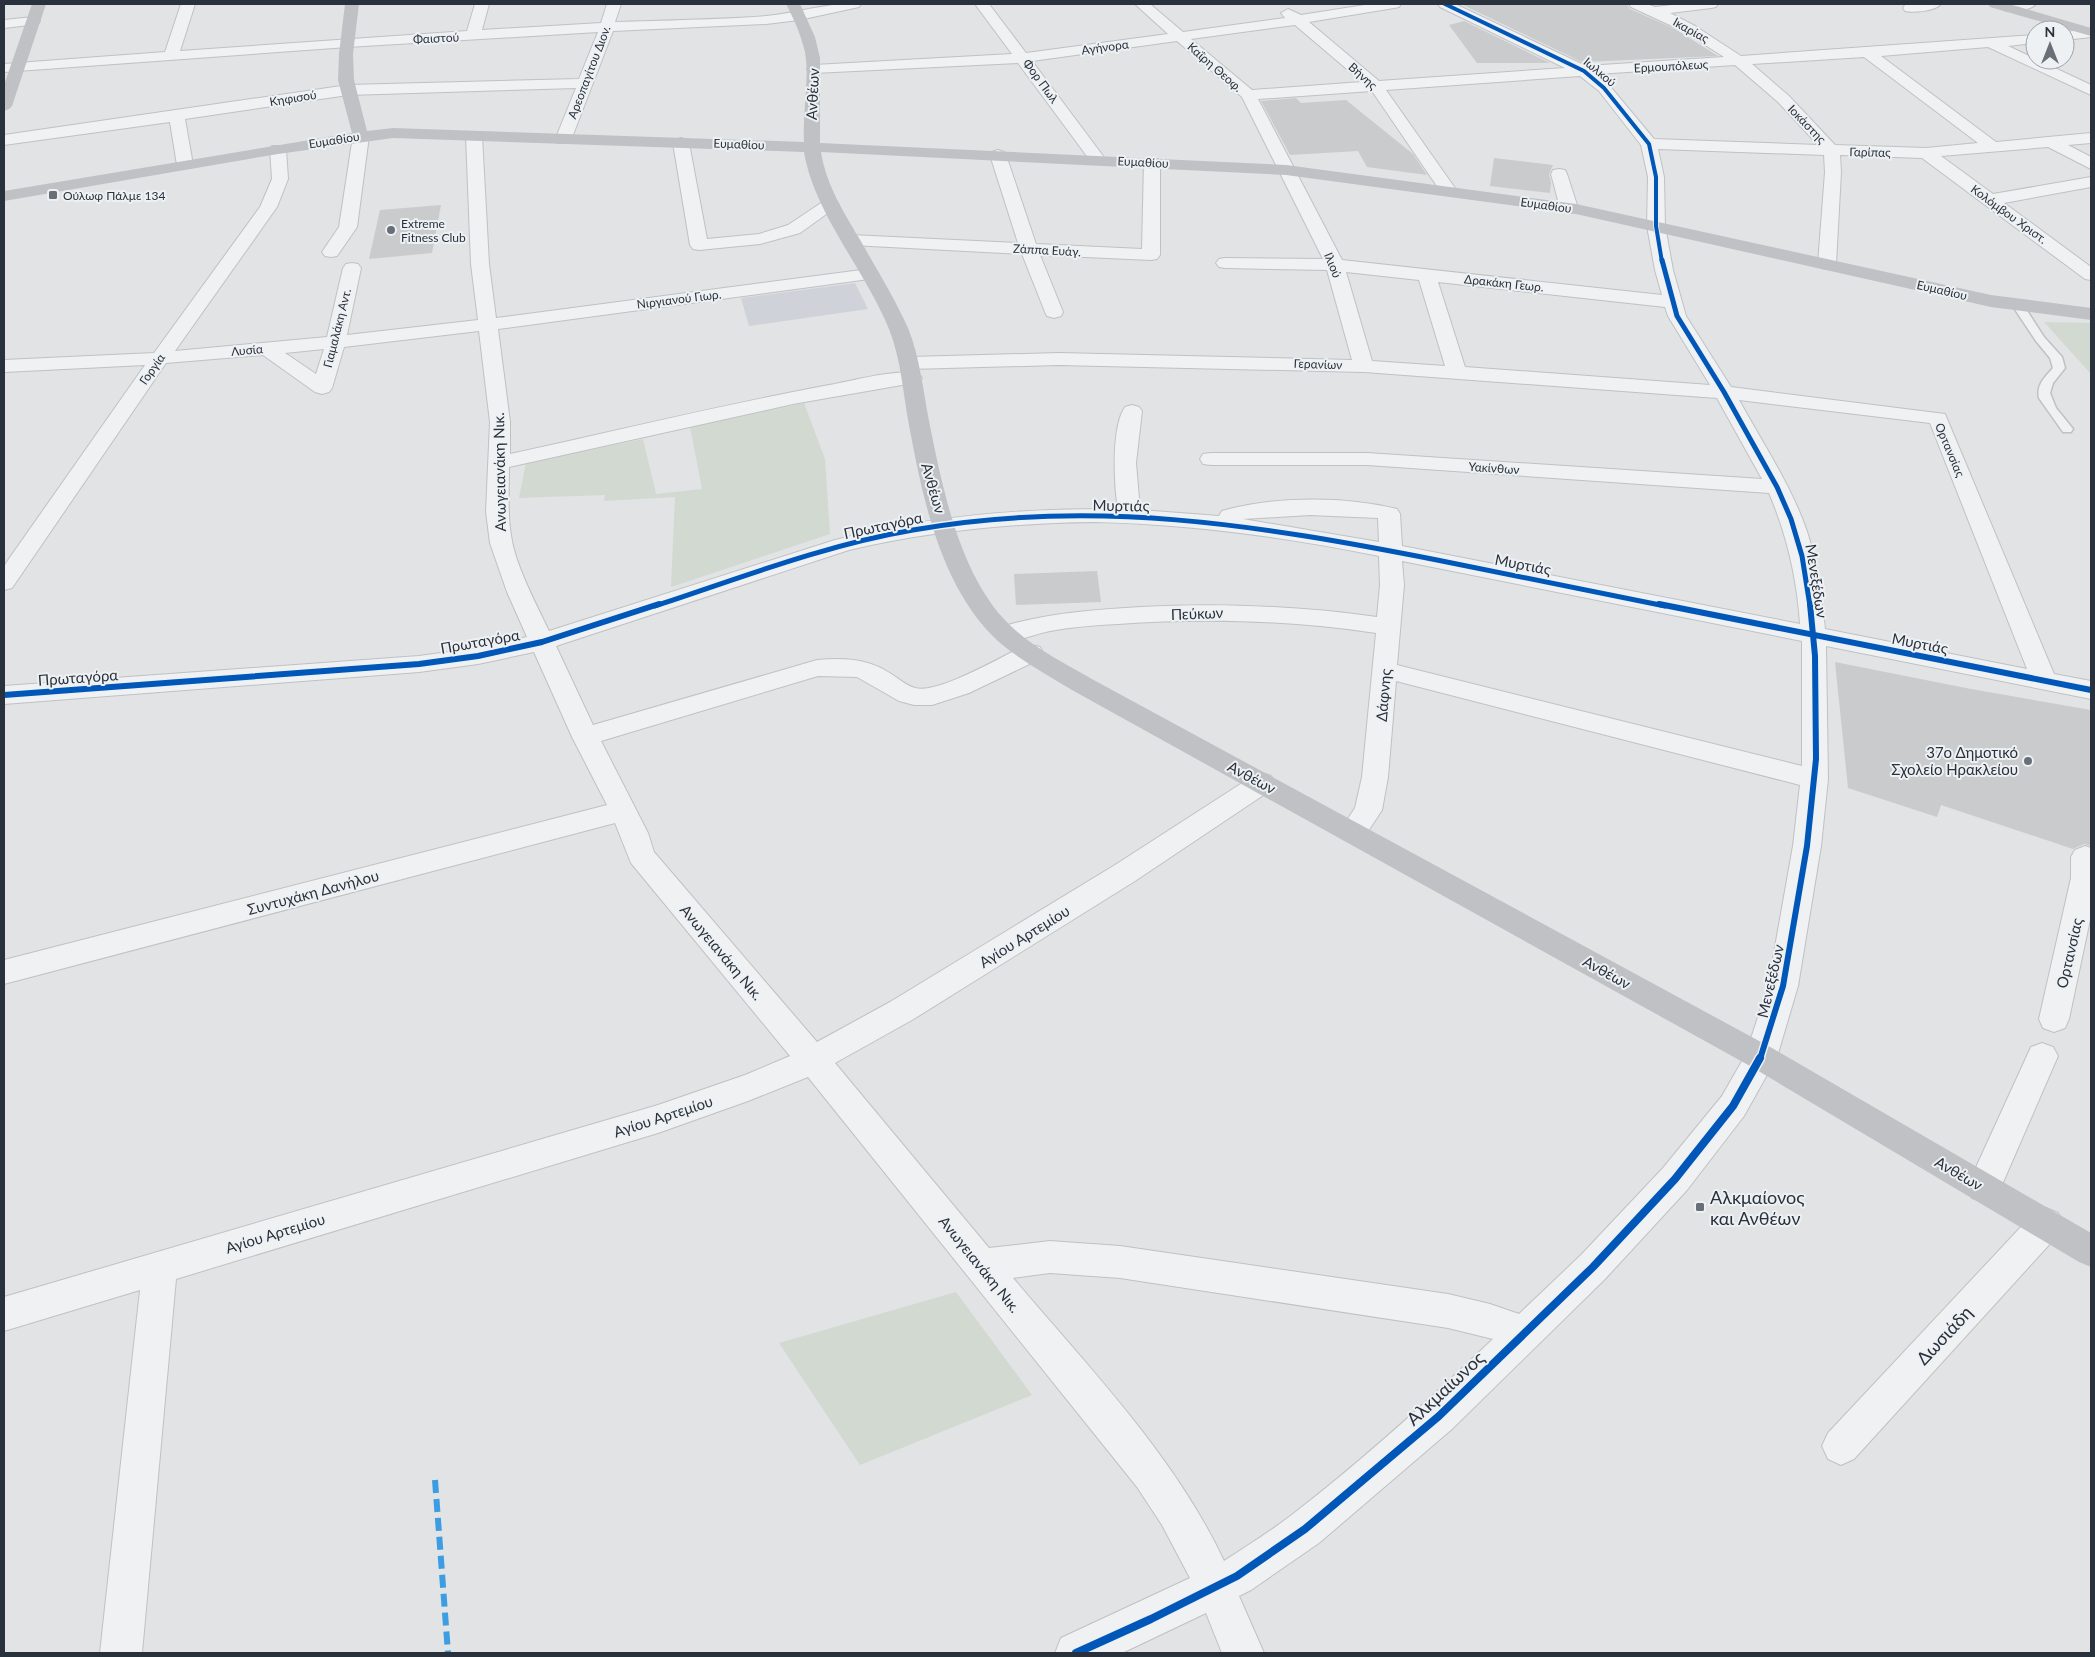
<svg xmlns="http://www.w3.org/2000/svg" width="2095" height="1657" font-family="Lato,sans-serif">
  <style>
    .built { fill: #cfd2d8 }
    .green { fill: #d2d9d1 }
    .building { fill: #c9cbcd }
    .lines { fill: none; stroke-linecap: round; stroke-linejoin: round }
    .lane-casing { stroke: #bfc1c3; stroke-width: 3 }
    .street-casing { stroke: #bfc1c3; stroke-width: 2 }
    .lane { fill: #eff1f2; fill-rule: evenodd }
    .street { fill: #eff1f2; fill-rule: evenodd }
    .secondary { fill: #bfc1c4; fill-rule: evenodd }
    .quiet { stroke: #3d9de2; stroke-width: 6; stroke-dasharray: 13 6; stroke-linecap: butt }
    .cycleway-far3-casing { stroke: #eef1f4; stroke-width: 5.5 }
    .cycleway-far2-casing { stroke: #eef1f4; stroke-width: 8 }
    .cycleway-far1-casing { stroke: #eef1f4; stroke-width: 9 }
    .cycleway-casing { stroke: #eef1f4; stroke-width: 11 }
    .cycleway-far3 { stroke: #0057b8; stroke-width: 4 }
    .cycleway-far2 { stroke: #0057b8; stroke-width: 5 }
    .cycleway-far1 { stroke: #0057b8; stroke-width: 6 }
    .cycleway { stroke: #0057b8; stroke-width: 8 }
    .poi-dot { fill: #696f77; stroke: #eef1f4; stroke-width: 2 }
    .labels { text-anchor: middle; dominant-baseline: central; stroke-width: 4; stroke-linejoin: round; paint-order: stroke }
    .far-street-label { font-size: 12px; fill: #29313c; stroke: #eef1f4 }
    .far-poi-label { font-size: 12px; fill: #29313c; stroke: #eef1f4; text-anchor: start }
    .street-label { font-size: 15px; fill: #29313c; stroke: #eef1f4 }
    .poi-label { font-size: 15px; fill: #29313c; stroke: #eef1f4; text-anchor: end }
    .near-poi-label { font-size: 18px; fill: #29313c; stroke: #eef1f4; text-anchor: start }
    .near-street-label { font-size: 18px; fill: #29313c; stroke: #eef1f4 }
  </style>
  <rect width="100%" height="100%" fill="#e1e3e5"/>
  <path class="built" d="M855,283L868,309L749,326L741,298Z"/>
  <path class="green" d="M2044,322L2091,323V375V374Z
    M804,403L825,459L830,534L671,587L675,497L604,501L605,495L519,498L526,463L643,439L656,494L702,489L690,427Z
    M956,1292L1032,1395L860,1465L779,1343Z"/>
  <path class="building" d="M1461,4H1627L1630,9L1675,29L1718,56L1582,62Z
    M1464,21L1550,63H1477L1449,25Z
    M1296,98L1301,103L1346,100L1413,154L1427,175L1367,167L1358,151L1290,155L1261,101Z
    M1494,158L1553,165L1549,174L1551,183L1550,193L1490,186Z
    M441,205L432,253L369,259L380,210Z
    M1097,571L1101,602L1016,605L1014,574Z
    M1835,662L1971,689L2091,710V846L2084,844L2073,849L1941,805L1937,817L1848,788Z"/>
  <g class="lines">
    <g class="lane-casing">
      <path id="lane" d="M2018,302L2022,303L2044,337L2062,357L2065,368L2053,383L2050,393L2056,408L2073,429L2071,432H2063L2039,398C2036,385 2045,377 2053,368L2050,358L2036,341L2012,305Z"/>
    </g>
    <g class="street-casing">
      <path id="street" d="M181,4H195L180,51L467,31L475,4H489L482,30L601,23L607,4H621L615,22C665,20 716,20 766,16C798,13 829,2 861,4L859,7L799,20L766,24L613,31L571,140L569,143H557L555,140L576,88L348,95L185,119L193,165L191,168H179L177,165L170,122L4,145V135L348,85L579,79L598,32L348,47L4,72V64L165,52Z
        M975,4H989L1026,53L1168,34L1135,4H1150L1183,32L1285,18L1281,13L1288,9L1301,15L1371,4H1401L1399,7L1394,8L1309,22L1379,81L1565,68L1440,7L1438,4H1455L1586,66L1724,57L1685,32L1631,7L1629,4H1647L1655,7L1680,4H1718L1716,7L1711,8L1670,13L1695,26L1741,56L2035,35V43L2008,46L2091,85V95L1988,47L1881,56L1996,142L2091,133V143L2068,145L2091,157V169L2048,147L1941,156L1993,194L2091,177V187L2004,203L2091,267V280L2085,279L1922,158L1840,155L1841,172L1836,264L1833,268L1827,269L1821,268L1818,264L1825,172L1824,155L1658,149L1664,177L1665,226L1673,270L1686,316L1731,387L1945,414L2054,674L2091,681V699L1826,646L1828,779L1821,846L1798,986L1777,1057L1744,1116L1687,1190L1605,1279L1452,1429L1319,1543L1251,1590L1239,1596L1264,1653H1222L1206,1613L1122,1653H1055L1061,1638L1190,1578L1162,1525L1137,1487L808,1077L748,1101L658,1133L176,1279L142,1653H100L140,1290L4,1331V1297L658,1105L745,1075L790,1056L631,863L615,823L4,984V960L607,805L572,737L534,652L478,664L419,672L4,704V686L419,656L478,648L527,637L507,592L490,543L486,512L490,422L479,331L344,347L332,388L329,392L322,394L315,392L263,355L166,363L12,588L4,590V566L145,365L4,372V360L154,353L260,207L272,179L270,149L272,146H284L286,149L288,179L277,207L175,351L327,337L343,268L346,264L352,263L358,264L361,268L347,335L478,320L471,264L466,136L468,133H480L482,136L489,264L496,318L869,269L875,270L878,274L875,278L869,279L498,329L510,422V454C616,431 722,405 829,385C852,381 898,368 919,374L922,378L919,382L793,404L509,467C509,492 507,516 512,541C517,568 537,606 549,631L835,540C928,516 1022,508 1118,509C1114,485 1111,427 1125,407L1132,405L1139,407L1142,411L1136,463L1140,510L1219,516L1222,511C1274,496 1345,496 1397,509L1400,514L1402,546L1800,624C1797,579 1787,535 1769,493L1367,465H1211L1203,464L1200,459L1203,454L1211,453H1367L1762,479L1717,398L1364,372L1059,365L910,369L903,367L900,363L903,359L910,357L1059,353L1352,360L1327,270L1225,268L1219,267L1216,263L1219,259L1225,258L1323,259L1242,97L1177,41L1032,61L1106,160L1104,163H1092L1018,63L814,73L809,72L807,69L809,66L814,65L1012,54ZM1295,25L1362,82L1252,90L1191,39ZM1864,57L1978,143L1926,148L1835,145L1789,96L1752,64ZM1735,65L1778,102L1818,145L1654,139L1609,85L1597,74ZM1580,76L1599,91L1641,145L1648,177L1647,226L1655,270L1662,295L1342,260L1258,99L1372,91L1443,195H1455L1457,191L1386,90ZM1346,272L1419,280L1445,366L1372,361ZM1438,282L1665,307L1668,316L1710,385L1465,367ZM324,349L316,374L285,353ZM1739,400L1930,423L2027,669L1825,629C1821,592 1816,552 1802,518C1785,476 1760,438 1739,400ZM1310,515L1378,518L1379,542L1243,519ZM1094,522C1190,524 1285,537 1379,556L1380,585L1377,617C1299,606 1220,603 1141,607C1093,610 1045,613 998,628L995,634L998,640C1015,644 1033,634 1050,631C1072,627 1095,625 1118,624C1204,618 1290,620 1376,633L1362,777L1355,808L1339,832L1343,839L1353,842L1363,839L1382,810L1388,777L1396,681L1800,785L1793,846L1768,986L1746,1054L1722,1096L1663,1168L1581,1255L1519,1314L1490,1304L1448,1294L1120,1246L1050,1241L989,1248L835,1063L912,1020L1135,881L1271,790L1275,783L1271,776L1262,773L1253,776L1115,865L890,1002L817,1042L654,852L648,833L601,741L818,676L857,677L899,701L914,705H932L969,693L1040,659L1043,653L1040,647L1031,645L1022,647C999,658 938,694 915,688C905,685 897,677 888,672C866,658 842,658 817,660L593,725L556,646L849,550C930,531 1011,523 1094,522ZM1402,561L1802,641V766L1397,665L1404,585ZM1050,1273L1120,1278L1448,1328L1493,1339C1429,1400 1363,1460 1293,1514C1271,1531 1247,1546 1224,1561C1175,1456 1088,1367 1013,1278Z
        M1911,4H1941C1935,11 1914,13 1905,11L1903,8L1905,5Z
        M2002,4H2036C2030,11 2006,14 1999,7Z
        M33,17L38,18L40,21L38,24L4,28V20Z
        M2091,29V37L2065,40V32Z
        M361,131L367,133L369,136L357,227L337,256L331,257L325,256L322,252L339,227L353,136L355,133Z
        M681,138L687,140L689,143L707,239L759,234L788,225L824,201L830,200L836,201L839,205L800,233L760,244L699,250L693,249L690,245L673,143L675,140Z
        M998,150L1004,152L1006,155L1036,244L1142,249L1144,162L1146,159H1158L1160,162V255L1157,259L1151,260L1040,255L1063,312L1061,316L1054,318L1047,316L1045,312L1022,254L851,245L845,244L842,240L845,236L851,235L1018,243L990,155L992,152Z
        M1559,169L1565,170L1567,174L1578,208L1575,212L1569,213L1563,212L1560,208L1551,174L1553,170Z
        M2085,846L2091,848V915L2069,1019L2065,1028L2054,1032L2043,1028L2039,1019L2071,878V857L2075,850Z
        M2042,1043L2053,1047L2058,1056L2001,1187L1996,1198L1984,1202L1972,1198L1967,1187L2031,1047Z
        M2046,1208L2058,1213L2063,1224L2058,1235L1854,1459L1841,1465L1828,1459L1822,1446L1828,1433L2034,1213Z"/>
    </g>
    <use href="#lane" class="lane"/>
    <use href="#street" class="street"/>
    <path class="secondary" d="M32,4H46L12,106L9,109L4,111V85Z
      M345,4H359L353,54L354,80L367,131L393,128L804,142C802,112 810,82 805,52C801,35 794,19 786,4H800L815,37L820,58V143L1286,165L1576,204L1991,295L2091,308V320L1991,307L1576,214L1286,175L821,152C826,184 843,211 859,238C876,268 894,297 908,328C920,358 923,390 929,421C942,485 958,568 1003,618C1026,644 1060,661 1090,678L1772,1048L2091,1233V1267L2079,1262L1750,1066L1072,690C1043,672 1009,655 986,629C938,574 922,495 909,425C903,393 901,359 889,329C865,270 814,213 804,152L393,138L278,154L4,201V191L352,133L338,80L339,54Z
      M1988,4H2009L2091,28V36L1990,7Z"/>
    <path class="quiet" d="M435,1480L448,1653"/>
    <g class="cycleway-far3-casing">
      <path id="cycleway-far3" d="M1445,4L1584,71L1604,88L1649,144L1656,177V226L1662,262"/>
    </g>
    <g class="cycleway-far2-casing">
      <path id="cycleway-far2" d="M1662,260L1677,316L1724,392L1777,487L1791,519L1802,556L1810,606
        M655,606C740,578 825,545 913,530C1095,498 1258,525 1437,560C1513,575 1589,590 1665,606"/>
    </g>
    <g class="cycleway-far1-casing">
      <path id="cycleway-far1" d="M1659,604L2091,690
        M4,695L419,664L478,656L542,642L659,604
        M1760,1059L1783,986L1807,846L1816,759L1815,656L1810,604"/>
    </g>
    <g class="cycleway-casing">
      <path id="cycleway" d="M1076,1653L1151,1619L1237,1576L1305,1529L1439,1416L1593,1267L1675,1179L1733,1106L1760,1058"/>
    </g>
    <use href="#cycleway-far3" class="cycleway-far3"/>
    <use href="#cycleway-far2" class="cycleway-far2"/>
    <use href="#cycleway-far1" class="cycleway-far1"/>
    <use href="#cycleway" class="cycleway"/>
  </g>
  <g class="poi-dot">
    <rect x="48" y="190" width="10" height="10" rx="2.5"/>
    <circle cx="391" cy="230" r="5"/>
    <circle cx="2028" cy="761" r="5"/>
    <rect x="1695" y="1202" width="10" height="10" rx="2.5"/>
  </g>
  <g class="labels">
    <g class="far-street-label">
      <text transform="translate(1691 30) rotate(29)">Ικαρίας</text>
      <text transform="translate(436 38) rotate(-3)">Φαιστού</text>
      <text transform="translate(1105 47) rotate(-8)">Αγήνορα</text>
      <text transform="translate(1671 66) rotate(-3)">Ερμουπόλεως</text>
      <text transform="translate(1215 67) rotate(41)">Καΐρη Θεοφ.</text>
      <text transform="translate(589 72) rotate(-69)">Αρεοπαγίτου Διον.</text>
      <text transform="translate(1600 72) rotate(40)">Ιωλκού</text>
      <text transform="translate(1363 76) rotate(42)">Βήνης</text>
      <text transform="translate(1041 81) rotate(54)">Φορ Πωλ</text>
      <text transform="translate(293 98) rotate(-9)">Κηφισού</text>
      <text transform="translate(1807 124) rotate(46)">Ιοκάστης</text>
      <text transform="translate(334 140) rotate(-9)">Ευμαθίου</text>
      <text transform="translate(739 144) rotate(2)">Ευμαθίου</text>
      <text transform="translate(1870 152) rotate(1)">Γαρίπας</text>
      <text transform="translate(1143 162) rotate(3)">Ευμαθίου</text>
      <text transform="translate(1546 205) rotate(8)">Ευμαθίου</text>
      <text transform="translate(2009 214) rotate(36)">Κολόμβου Χριστ.</text>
      <text transform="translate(1047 250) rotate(3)">Ζάππα Ευάγ.</text>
      <text transform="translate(1333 265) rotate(67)">Ιλιού</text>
      <text transform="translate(1504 283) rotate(6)">Δρακάκη Γεωρ.</text>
      <text transform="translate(1942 290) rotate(13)">Ευμαθίου</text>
      <text transform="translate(679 299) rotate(-7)">Νιργιανού Γιωρ.</text>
      <text transform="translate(337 328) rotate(-76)">Γιαμαλάκη Αντ.</text>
      <text transform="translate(247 350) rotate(-5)">Λυσία</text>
      <text transform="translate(1318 364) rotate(2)">Γερανίων</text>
      <text transform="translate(152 369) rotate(-55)">Γοργία</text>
      <text transform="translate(1950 450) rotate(67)">Ορτανσίας</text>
      <text transform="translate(1494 468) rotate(4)">Υακίνθων</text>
    </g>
    <g class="far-poi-label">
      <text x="63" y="195">Ούλωφ Πάλμε 134</text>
      <text x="401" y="223">Extreme<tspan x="401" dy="14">Fitness Club</tspan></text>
    </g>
    <g class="street-label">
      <text transform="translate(812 94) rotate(-87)">Ανθέων</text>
      <text transform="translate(499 472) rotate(-91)">Ανωγειανάκη Νικ.</text>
      <text transform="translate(934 488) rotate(74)">Ανθέων</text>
      <text transform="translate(1121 505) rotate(1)">Μυρτιάς</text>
      <text transform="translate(883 525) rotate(-12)">Πρωταγόρα</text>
      <text transform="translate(1523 564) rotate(11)">Μυρτιάς</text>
      <text transform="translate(1817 581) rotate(81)">Μενεξέδων</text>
      <text transform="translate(1197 613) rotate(-2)">Πεύκων</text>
      <text transform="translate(480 641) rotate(-10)">Πρωταγόρα</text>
      <text transform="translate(1920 643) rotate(11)">Μυρτιάς</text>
      <text transform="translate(78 677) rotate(-4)">Πρωταγόρα</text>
      <text transform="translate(1383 695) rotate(-85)">Δάφνης</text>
      <text transform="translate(1252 777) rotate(28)">Ανθέων</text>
      <text transform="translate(313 892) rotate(-15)">Συντυχάκη Δανήλου</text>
      <text transform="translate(1024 936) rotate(-32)">Αγίου Αρτεμίου</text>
      <text transform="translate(722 952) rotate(50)">Ανωγειανάκη Νικ.</text>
      <text transform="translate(2069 953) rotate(-77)">Ορτανσίας</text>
      <text transform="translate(1607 972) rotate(29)">Ανθέων</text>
      <text transform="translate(1770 981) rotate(-77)">Μενεξέδων</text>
      <text transform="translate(663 1116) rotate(-18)">Αγίου Αρτεμίου</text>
      <text transform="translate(1959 1173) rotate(30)">Ανθέων</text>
      <text transform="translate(275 1233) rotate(-17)">Αγίου Αρτεμίου</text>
      <text transform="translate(980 1264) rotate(51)">Ανωγειανάκη Νικ.</text>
    </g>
    <g class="poi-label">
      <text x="2018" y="752">37ο Δημοτικό<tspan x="2018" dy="17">Σχολείο Ηρακλείου</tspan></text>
    </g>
    <g class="near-poi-label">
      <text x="1710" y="1197">Αλκμαίονος<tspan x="1710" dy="21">και Ανθέων</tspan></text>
    </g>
    <g class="near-street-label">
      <text transform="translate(1944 1335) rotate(-47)">Δωσιάδη</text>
      <text transform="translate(1445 1388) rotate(-43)">Αλκμαίωνος</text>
    </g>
  </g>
  <rect width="2095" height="1657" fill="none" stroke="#29313c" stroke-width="10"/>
  <g transform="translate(2050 45)"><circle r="24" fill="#eef1f4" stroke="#9fa4aa"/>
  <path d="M0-4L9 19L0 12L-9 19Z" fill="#696f77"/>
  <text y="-8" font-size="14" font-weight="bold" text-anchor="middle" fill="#29313c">N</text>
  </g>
</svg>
